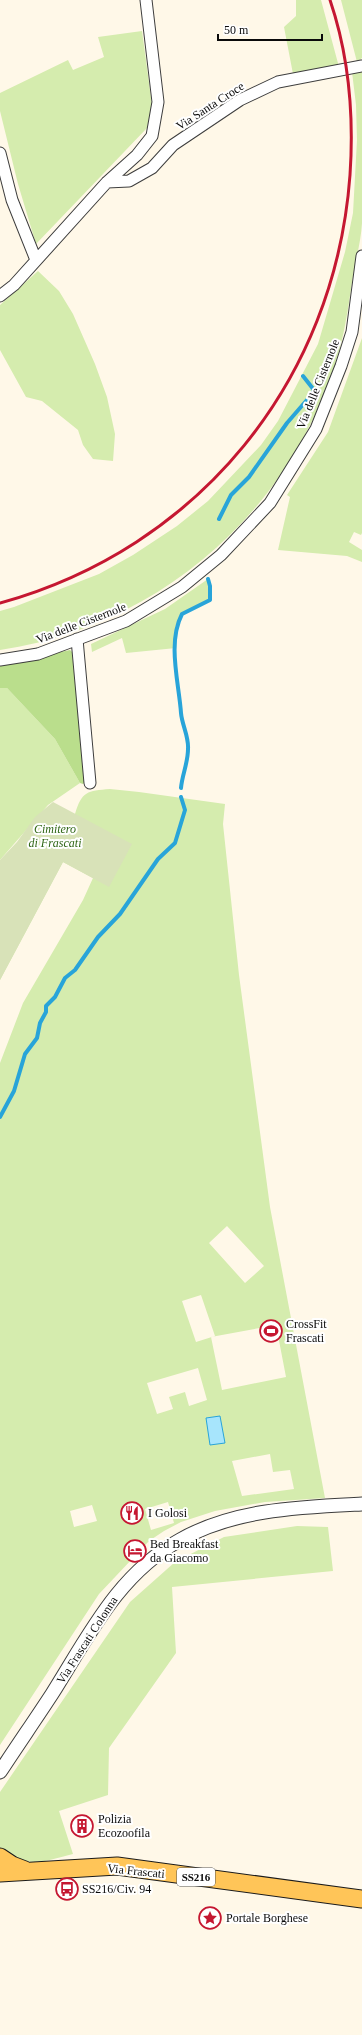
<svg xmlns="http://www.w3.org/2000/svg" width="362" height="2035" font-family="Georgia,serif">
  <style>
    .green { fill: #d5ecae; fill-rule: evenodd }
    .forest { fill: #bade8c }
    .cemetery { fill: #d8e2b8 }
    .water { fill: #a7e5fc; stroke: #28a4d9 }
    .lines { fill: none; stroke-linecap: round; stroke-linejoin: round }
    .stream { stroke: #28a4d9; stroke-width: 4 }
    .minor-casing { stroke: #3d3d3d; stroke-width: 13 }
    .tertiary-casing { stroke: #3d3d3d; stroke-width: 15 }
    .primary-casing { stroke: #1b1b1b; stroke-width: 19 }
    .minor { stroke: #fff; stroke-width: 11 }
    .tertiary { stroke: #fff; stroke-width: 13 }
    .primary { stroke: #ffc558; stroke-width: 17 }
    .rail { stroke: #c51731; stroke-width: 3 }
    .labels { text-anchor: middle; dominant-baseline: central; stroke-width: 4; stroke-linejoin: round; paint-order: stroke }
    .shield { fill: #fff; stroke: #545454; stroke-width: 1 }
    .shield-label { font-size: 11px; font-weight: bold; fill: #0a0a0a }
    .street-label { font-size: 12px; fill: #0a0a0a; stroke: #fff }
    .park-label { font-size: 12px; font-style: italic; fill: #2f6616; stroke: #fff }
    .poi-label { font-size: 12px; fill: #0a0a0a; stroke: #fff; text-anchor: start }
  </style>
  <rect width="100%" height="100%" fill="#fff8e8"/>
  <path class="green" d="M296,0H321L339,67L293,74L284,27L296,16Z
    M341,0H362V58L357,62Z
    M142,31L152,105L147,128L36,244L18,184L0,111V93L68,60L73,70L104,57L98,37Z
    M362,71C362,121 362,173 362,223C361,241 356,259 353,276C349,301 346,327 339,351C294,509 161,626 0,650V611L14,607L99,574L133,555L177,526L208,501L261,445L278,421L318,344L345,252L353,213L357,140L356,105L352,72Z
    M38,271L59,291L73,314L95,364L107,397L115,434L113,461L93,459L83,445L78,430L42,401L26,397L0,350V305Z
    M362,338V533L361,535L354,532L349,542L362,550V562L347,556L278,550L290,497L287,495L328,432Z
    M208,579L210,586V600C188,613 169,614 176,648L126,653L122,638L92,652L91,644L165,609Z
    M0,688H7L55,739L80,783L48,805L0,860Z
    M110,789L139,792L225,804L223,824L239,975L270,1207L325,1498L265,1502L215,1511L181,1522L164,1531L149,1541L99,1594L0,1745V1063L23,1003L83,900L93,878L63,862L0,980V958L75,814C82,791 87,791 110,789ZM227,1226L264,1266L245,1283L209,1243ZM201,1295L215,1336L196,1342L182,1301ZM276,1325L286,1377L222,1390L211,1337ZM198,1368L207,1400L189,1406L185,1392L169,1397L173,1409L157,1414L147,1383ZM270,1454L273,1472L290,1470L294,1489L242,1496L232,1461ZM168,1502L174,1523L151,1530L145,1509ZM92,1505L97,1521L74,1527L70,1511Z
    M297,1526L328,1527L333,1571L172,1587L176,1653L109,1748L108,1795L59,1811L73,1854C42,1862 30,1868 0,1851V1792L130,1602L175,1562L224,1537Z"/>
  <path class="forest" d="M70,650L72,652L85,782L83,784L80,783L55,739L7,688H0V665Z"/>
  <path class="cemetery" d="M53,802L132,844L109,887L63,862L0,980V860L17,842L35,817Z"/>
  <path class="water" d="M220,1416L225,1443L210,1445L206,1418Z"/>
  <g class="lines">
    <path class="stream" d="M219,519L231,495L249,477L287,423L313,393L314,390L303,376
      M181,788C182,775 188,763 188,749C189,737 182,725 181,713C179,683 167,643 182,614L210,600V586L208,579
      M0,1117L14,1091L25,1054L37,1038L40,1023L46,1012V1006L55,997L65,978L75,970L98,937L120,914L158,859L175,843L185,810L181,797"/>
    <g class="minor-casing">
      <path id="minor" d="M0,153L12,200L36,260
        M107,182L129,181L152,168L173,145L240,100L278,82L362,66
        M0,296L14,285L107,182L137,155L152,136L158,102L146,0
        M77,639L90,783
        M0,660L38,654L126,621L182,587L221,555L270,503L316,429L341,366L352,332L362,256"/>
    </g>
    <g class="tertiary-casing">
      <path id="tertiary" d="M0,1772C17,1746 35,1720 52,1694C88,1637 118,1574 180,1540C234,1509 301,1507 362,1504"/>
    </g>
    <g class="primary-casing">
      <path id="primary" d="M0,1857L12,1865L25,1870
        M0,1873L117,1866L362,1899"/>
    </g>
    <use href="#minor" class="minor"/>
    <use href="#tertiary" class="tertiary"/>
    <use href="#primary" class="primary"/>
    <path class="rail" d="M0,603C199,548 335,381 350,175C354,116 349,56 330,0"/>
  </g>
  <defs>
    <g id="stadium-ring" transform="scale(1.15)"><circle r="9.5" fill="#fff" stroke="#c51731" stroke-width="1.5"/><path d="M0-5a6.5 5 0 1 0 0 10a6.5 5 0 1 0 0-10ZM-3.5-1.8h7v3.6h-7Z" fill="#c51731"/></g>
    <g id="restaurant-ring" transform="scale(1.15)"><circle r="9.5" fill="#fff" stroke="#c51731" stroke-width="1.5"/><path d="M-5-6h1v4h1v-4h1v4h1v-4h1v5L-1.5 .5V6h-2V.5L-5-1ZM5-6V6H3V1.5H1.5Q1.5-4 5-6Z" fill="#c51731"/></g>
    <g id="hotel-ring" transform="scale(1.15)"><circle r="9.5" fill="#fff" stroke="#c51731" stroke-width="1.5"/><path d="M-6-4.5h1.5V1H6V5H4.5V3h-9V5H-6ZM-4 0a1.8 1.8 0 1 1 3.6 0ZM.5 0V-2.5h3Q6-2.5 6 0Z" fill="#c51731"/></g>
    <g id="building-ring" transform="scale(1.15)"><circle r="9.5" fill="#fff" stroke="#c51731" stroke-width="1.5"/><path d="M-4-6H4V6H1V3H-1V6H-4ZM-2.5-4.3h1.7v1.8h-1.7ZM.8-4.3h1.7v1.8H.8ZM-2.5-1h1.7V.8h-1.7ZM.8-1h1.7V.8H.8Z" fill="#c51731"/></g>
    <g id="bus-ring" transform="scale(1.15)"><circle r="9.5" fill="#fff" stroke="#c51731" stroke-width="1.5"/><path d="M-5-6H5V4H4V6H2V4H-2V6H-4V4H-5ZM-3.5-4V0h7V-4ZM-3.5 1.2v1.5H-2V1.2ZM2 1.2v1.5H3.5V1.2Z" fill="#c51731"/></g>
    <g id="sight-ring" transform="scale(1.15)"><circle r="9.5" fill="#fff" stroke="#c51731" stroke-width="1.5"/><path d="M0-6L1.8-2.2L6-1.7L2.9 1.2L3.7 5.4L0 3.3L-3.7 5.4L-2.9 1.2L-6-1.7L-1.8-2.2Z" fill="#c51731"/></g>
  </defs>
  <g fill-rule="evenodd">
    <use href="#stadium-ring" x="271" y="1331"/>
    <use href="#restaurant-ring" x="132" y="1513"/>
    <use href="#hotel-ring" x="135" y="1551"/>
    <use href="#building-ring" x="82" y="1826"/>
    <use href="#bus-ring" x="67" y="1889"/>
    <use href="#sight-ring" x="210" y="1918"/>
  </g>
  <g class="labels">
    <rect class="shield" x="177" y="1868" width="38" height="18" rx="3"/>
    <g class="shield-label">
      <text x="196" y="1877">SS216</text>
    </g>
    <g class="street-label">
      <text transform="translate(210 106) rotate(-33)">Via Santa Croce</text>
      <text transform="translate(318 384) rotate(-68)">Via delle Cisternole</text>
      <text transform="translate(81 623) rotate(-21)">Via delle Cisternole</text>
      <text transform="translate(87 1640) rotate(-57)">Via Frascati Colonna</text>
      <text transform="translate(136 1871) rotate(6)">Via Frascati</text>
    </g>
    <g class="park-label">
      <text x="55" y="829">Cimitero<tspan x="55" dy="14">di Frascati</tspan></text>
    </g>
    <g class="poi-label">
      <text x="286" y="1324">CrossFit<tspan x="286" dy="14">Frascati</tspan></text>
      <text x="148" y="1513">I Golosi</text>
      <text x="150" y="1544">Bed Breakfast<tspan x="150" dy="14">da Giacomo</tspan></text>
      <text x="98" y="1819">Polizia<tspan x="98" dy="14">Ecozoofila</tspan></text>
      <text x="82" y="1889">SS216/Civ. 94</text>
      <text x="226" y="1918">Portale Borghese</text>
    </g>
  </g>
  <path d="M218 34v6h104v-6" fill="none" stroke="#0a0a0a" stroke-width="2"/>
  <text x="224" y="34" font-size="12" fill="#0a0a0a" stroke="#ffffff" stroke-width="3" paint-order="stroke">50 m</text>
</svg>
